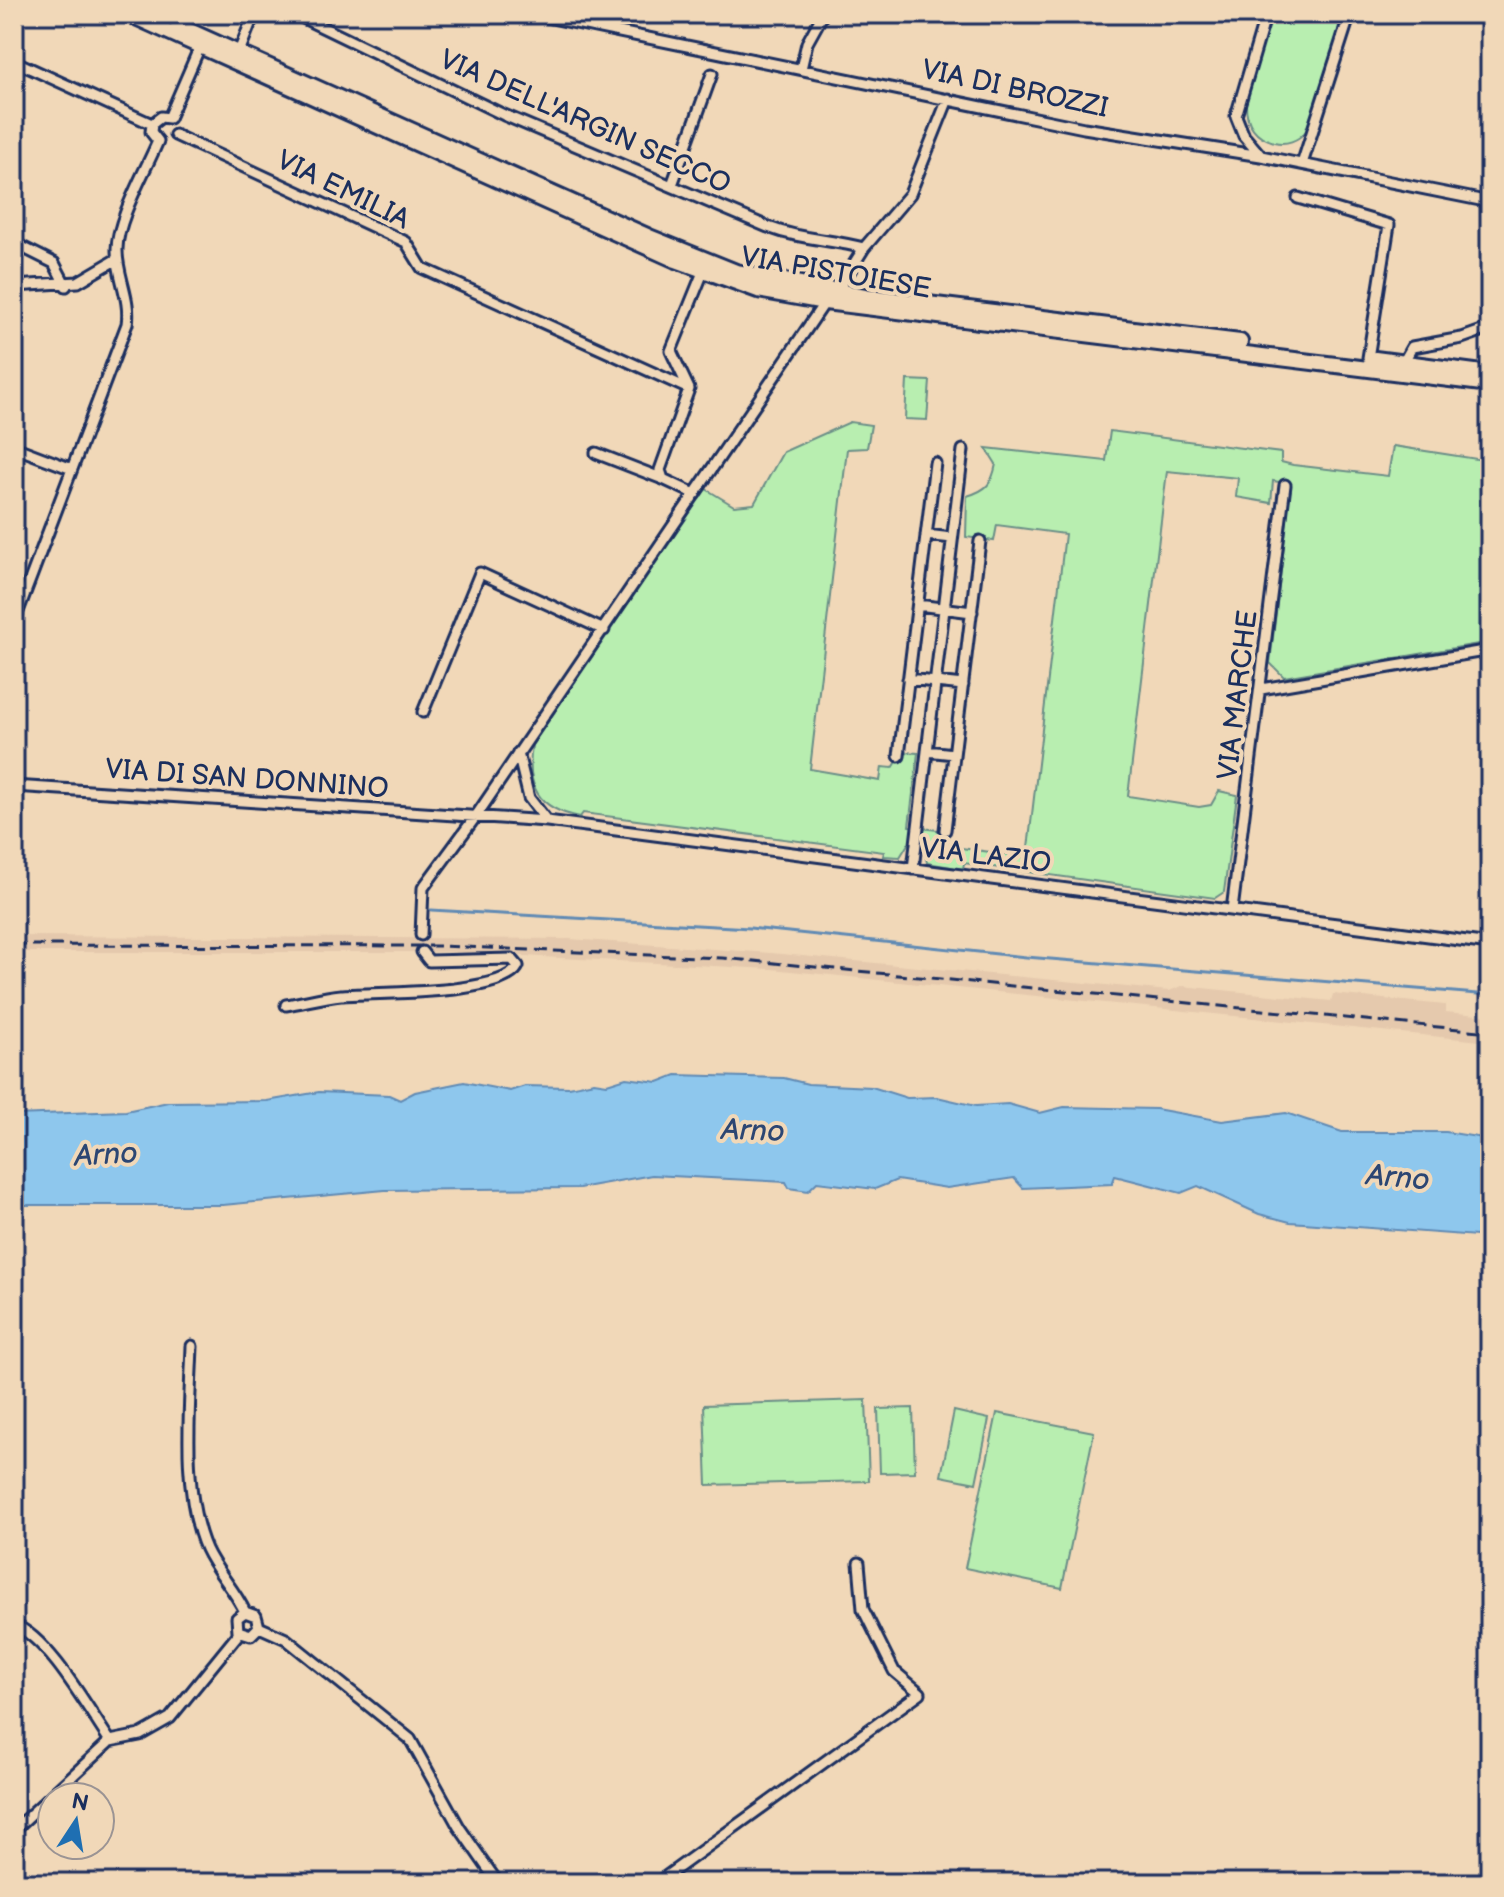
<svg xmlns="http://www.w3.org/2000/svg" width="1504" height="1897" font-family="'Balsamiq Sans',sans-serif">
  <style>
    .built { fill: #e5c9ad }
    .green { fill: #b8eeb0; stroke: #6a8e87; stroke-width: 2 }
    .water { fill: #8ec7ed; stroke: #608ab4; stroke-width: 2 }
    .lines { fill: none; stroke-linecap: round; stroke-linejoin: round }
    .stream { stroke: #608ab4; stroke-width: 3 }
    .street-casing { stroke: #1b2f5e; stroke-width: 15 }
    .primary-casing { stroke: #1b2f5e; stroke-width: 20 }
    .street { stroke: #f1d8b8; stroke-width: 9 }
    .primary { stroke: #f1d8b8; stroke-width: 14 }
    .rail { stroke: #1b2f5e; stroke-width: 3; stroke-dasharray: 12 6; stroke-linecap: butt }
    .labels { text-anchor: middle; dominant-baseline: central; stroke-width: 8; stroke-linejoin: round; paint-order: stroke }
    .street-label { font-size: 28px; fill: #1b2f5e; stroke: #f1d8b8 }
    .water-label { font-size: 30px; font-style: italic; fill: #2c4673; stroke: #f1d8b8 }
  </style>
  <rect width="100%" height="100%" fill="#f1d8b8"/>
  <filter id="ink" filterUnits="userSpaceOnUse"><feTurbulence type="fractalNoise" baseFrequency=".0125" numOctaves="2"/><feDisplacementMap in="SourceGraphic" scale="16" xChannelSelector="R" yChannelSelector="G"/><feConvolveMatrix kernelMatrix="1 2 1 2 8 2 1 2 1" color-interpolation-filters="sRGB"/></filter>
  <g filter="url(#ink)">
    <path class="built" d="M14,936L569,939L771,953L1169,991L1182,986L1331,1001L1333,994L1445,1005V1012L1490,1016V1042L771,969L447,952H14Z"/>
    <path class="green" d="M1273,14H1342C1335,40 1320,113 1306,131C1298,141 1286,145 1274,142C1218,126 1261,50 1273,14Z
      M907,380L930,381L927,420L905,419Z
      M850,422L871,425L867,448L847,449L810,769L880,781L882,767L893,768L903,752L918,753L909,826L944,831L951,845L961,848L1027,857L1065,534L997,525L994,541L966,537L967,496C987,490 992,484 996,464L986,448L1106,461L1110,431L1281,453V462L1293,465L1388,476L1393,446L1490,461V642L1284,677L1270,663L1291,484L1273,481L1271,503L1236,497L1238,478L1167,471L1128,796L1199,807L1211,805L1219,791L1237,795L1224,892L1215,898L964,863L963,869L927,863L924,846L908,844L900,857L883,856L884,852L583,813L580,817C537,809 526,786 532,745L706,489L734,506L754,504L783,452Z
      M866,1400L869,1481L707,1485L704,1405Z
      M913,1408L915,1472L880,1473L878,1409Z
      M954,1411L989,1419L976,1483L941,1476Z
      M997,1413L1094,1432L1062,1588L965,1568Z"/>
    <path class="water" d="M676,1075L784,1078L808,1084L872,1087L907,1098L937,1097L976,1106L1008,1104L1040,1113L1064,1107L1156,1109L1222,1121L1286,1113L1342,1132H1446L1490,1139V1237L1290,1222L1259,1214L1198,1186L1181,1193L1115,1176L1112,1184L1023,1188L1014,1178L947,1188L897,1180L875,1189L817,1182L808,1191L789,1188L786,1182L652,1175L579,1188L385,1190L223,1205H14V1115L126,1111L168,1102L267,1101L319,1092L389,1095L400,1100L415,1092L464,1082L510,1091L525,1086L569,1087L594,1082L607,1084L626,1078L658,1082Z"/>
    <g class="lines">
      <path class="stream" d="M431,910L750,928L1026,957L1490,995"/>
      <g class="street-casing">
        <path id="street" d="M295,14L504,115L768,227C802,240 830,239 864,248
          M532,14L1084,128L1261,156L1490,202
          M239,52L254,14
          M14,61L152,124
          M801,69L807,43L823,14
          M169,118L201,44
          M175,135L406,242L422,268L689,389
          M158,141L151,132L152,124L161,117L169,118
          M1261,156L1244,136L1236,116L1266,14
          M1302,164L1350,14
          M672,185L712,74
          M1298,198L1389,225L1368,358
          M14,243L54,263L66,286
          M14,286L78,282L117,259
          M837,291L864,248L910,194L948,99
          M1403,363L1412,347L1462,338L1490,328
          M14,447L72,469
          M596,453L663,479
          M695,494L663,479L660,470L689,389L671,351L703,272
          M926,535L952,538
          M918,605L972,612
          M14,622L127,324C131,299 117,276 117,251C116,221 146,170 158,141
          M908,679L963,685
          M1261,689L1490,650
          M423,712L480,573L604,630
          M927,751L954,754
          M518,753L529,798L547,821
          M899,756L935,463
          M14,786L547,821L1490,944
          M945,830L980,541
          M913,869L963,450
          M1232,910L1285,485
          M421,935L423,888L476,816L825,302
          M286,1005C304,1002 323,997 341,995C375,992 504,996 518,966L512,959L429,961L422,952
          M192,1346C190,1406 181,1492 206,1549C216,1571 235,1590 245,1612L256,1616L259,1627
          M245,1612L237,1618L238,1631L251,1635L259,1627
          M14,1625C49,1638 88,1709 110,1741
          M259,1627L286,1639L410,1739L459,1827L498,1883
          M14,1830L110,1741L140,1735L170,1718L240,1632
          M657,1883L920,1693L894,1671L863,1609L859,1563"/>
      </g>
      <g class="primary-casing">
        <path id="primary" d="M129,14L676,260L758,290L825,302L1490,384
          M178,26L649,237L736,272L870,297L1240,342
          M1375,359L1490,374"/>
      </g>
      <use href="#street" class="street"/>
      <use href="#primary" class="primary"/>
      <path class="rail" d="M14,945L438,946L722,958L1490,1032"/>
    </g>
  </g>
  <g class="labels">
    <g class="street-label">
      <text transform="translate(1015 89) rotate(12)">VIA DI BROZZI</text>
      <text transform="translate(585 122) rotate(24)">VIA DELL'ARGIN SECCO</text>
      <text transform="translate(343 190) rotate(26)">VIA EMILIA</text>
      <text transform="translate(836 273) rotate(10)">VIA PISTOIESE</text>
      <text transform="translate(1238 695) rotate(-83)">VIA MARCHE</text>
      <text transform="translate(247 779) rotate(4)">VIA DI SAN DONNINO</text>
      <text transform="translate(986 856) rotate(7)">VIA LAZIO</text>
    </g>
    <g class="water-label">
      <text transform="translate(753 1131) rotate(2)">Arno</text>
      <text transform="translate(106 1155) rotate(-3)">Arno</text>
      <text transform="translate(1398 1178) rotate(5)">Arno</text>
    </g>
  </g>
  <rect width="1504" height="1897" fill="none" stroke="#f1d8b8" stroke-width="48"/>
  <rect x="24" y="24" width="1456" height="1849" fill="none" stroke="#1b2f5e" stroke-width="3" filter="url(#ink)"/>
  <g transform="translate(76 1821) rotate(12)"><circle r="38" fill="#f1d8b8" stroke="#9b9494" stroke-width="2"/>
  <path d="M0-6L14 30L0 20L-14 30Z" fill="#1f6fb2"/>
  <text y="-12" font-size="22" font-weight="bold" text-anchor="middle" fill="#1b2f5e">N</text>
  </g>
</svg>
